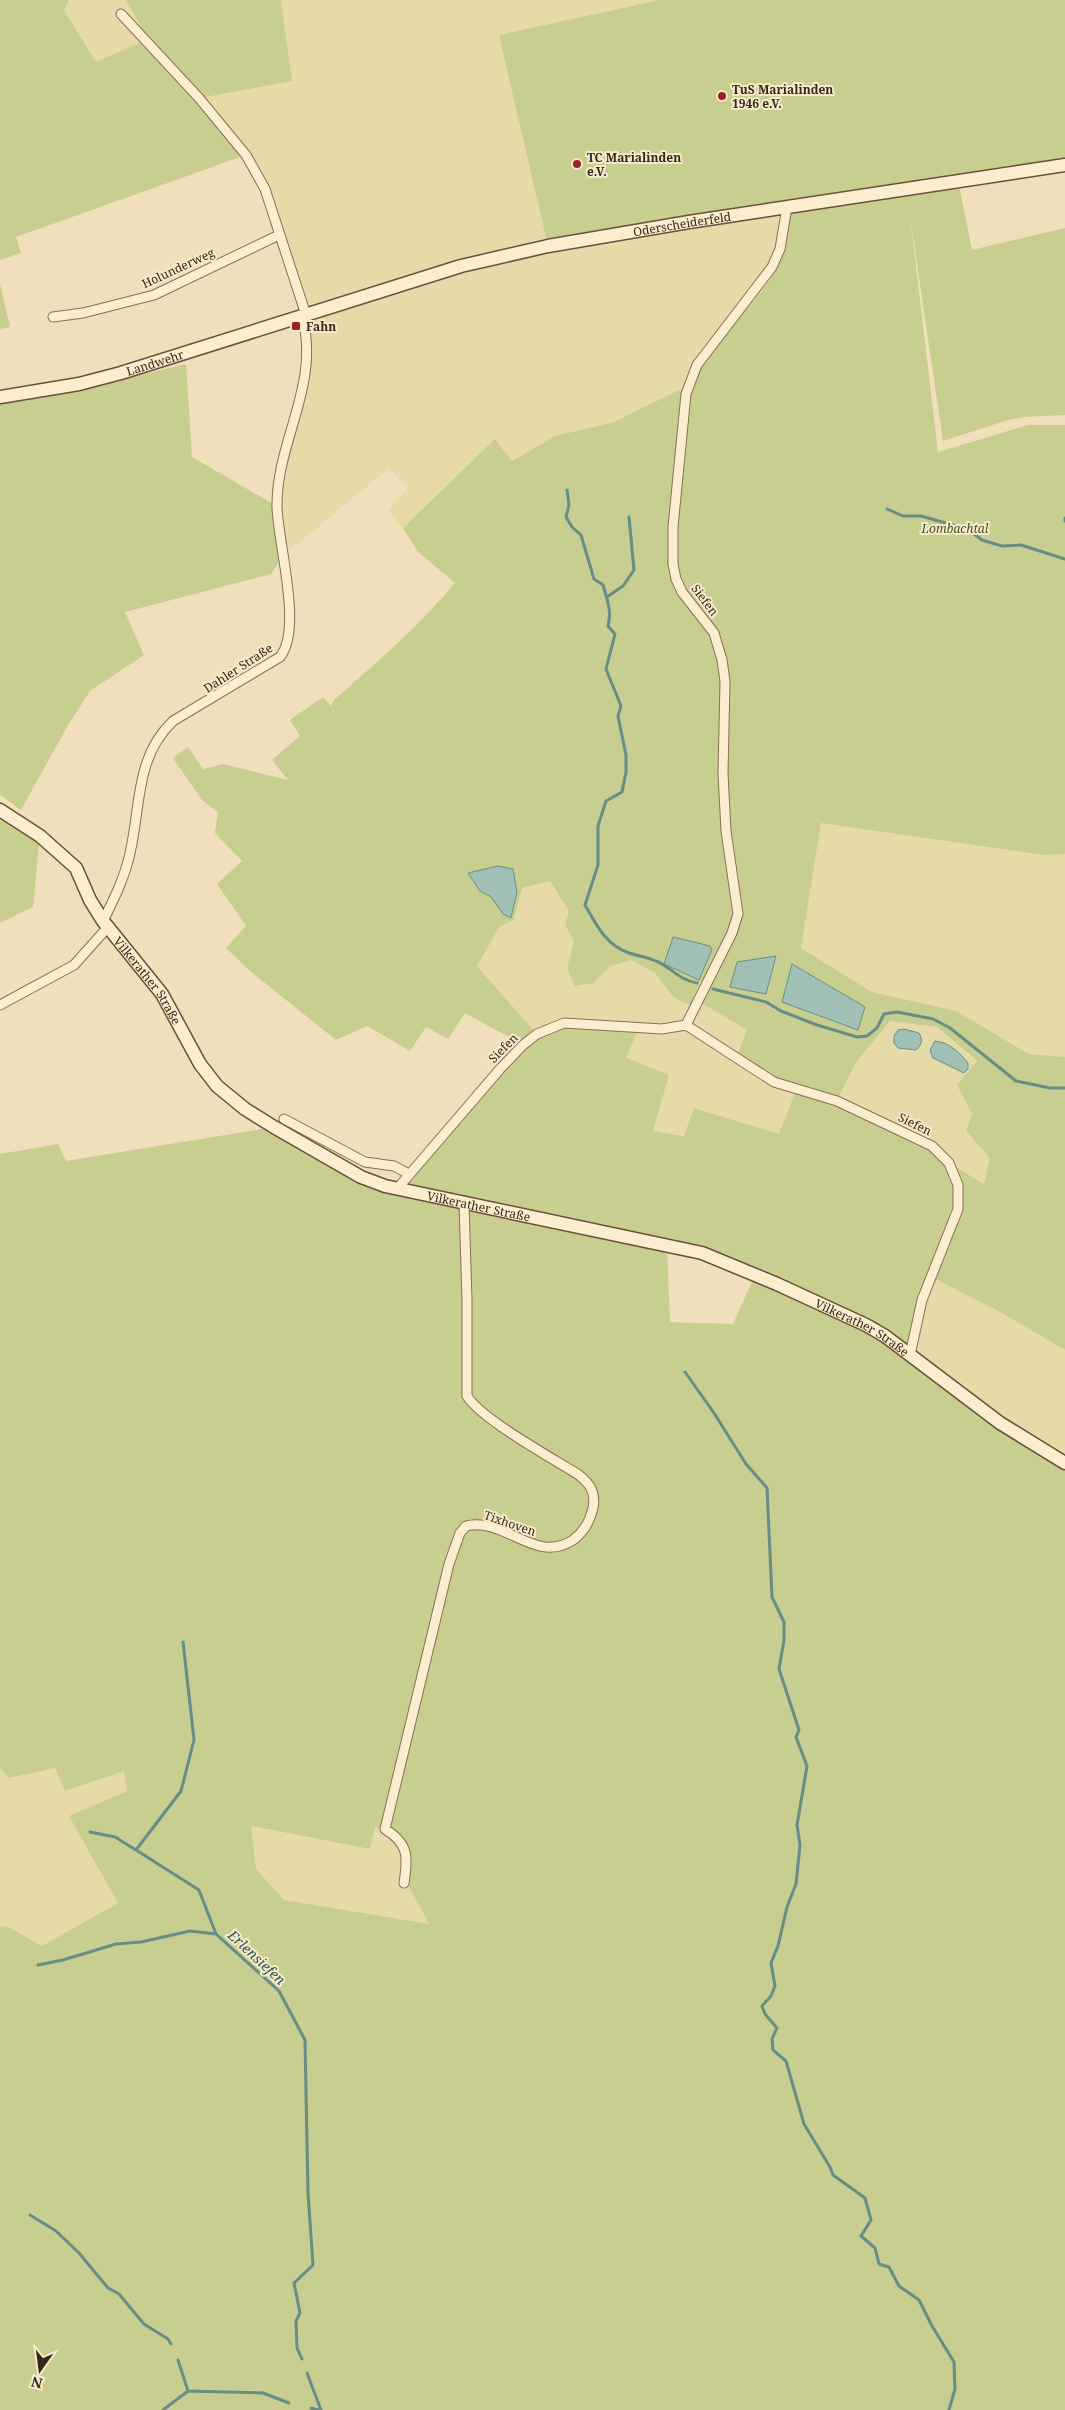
<svg xmlns="http://www.w3.org/2000/svg" width="1065" height="2410" font-family="'Noto Serif',serif">
  <style>
    .farmland { fill: #e6dba8 }
    .green { fill: #c8ce8f; fill-rule: evenodd }
    .water { fill: #a0c0b6; stroke: #678e84 }
    .lines { fill: none; stroke-linecap: round; stroke-linejoin: round }
    .stream { stroke: #678e84; stroke-width: 3 }
    .street-casing { stroke: #886f54; stroke-width: 11 }
    .secondary-casing { stroke: #695038; stroke-width: 15 }
    .street { stroke: #fbedce; stroke-width: 9 }
    .secondary { stroke: #fbedce; stroke-width: 12 }
    .poi-dot { fill: #9a2124; stroke: #f7eacb; stroke-width: 2 }
    .labels { text-anchor: middle; dominant-baseline: central; stroke-width: 4; stroke-linejoin: round; paint-order: stroke }
    .poi-label { font-size: 12px; font-weight: bold; fill: #36271a; stroke: #f7eacb; text-anchor: start }
    .street-label { font-size: 12px; fill: #36271a; stroke: #f7eacb }
    .park-label { font-size: 12px; font-style: italic; fill: #47531f; stroke: #f7eacb }
    .water-label { font-size: 14px; font-style: italic; fill: #285753; stroke: #f7eacb }
  </style>
  <rect width="100%" height="100%" fill="#f0dfbb"/>
  <path class="farmland" d="M69,0H126L148,39L96,62L64,10Z
    M281,0H659L499,35L787,207L772,258L761,276L690,369L685,380L686,394L679,391L614,422L555,436L511,461L495,440L403,528L388,510L407,488L389,468L283,556L277,491L303,392L306,315L265,189L246,155L199,98L292,81Z
    M820,822L1044,855L1065,854V1057L1030,1054L956,1011L872,992L801,948Z
    M550,881L569,911L565,925L574,941L567,968L593,983L611,966L631,960L655,973L672,997L690,1005L700,981L706,984L698,1001L747,1030L796,1090L779,1134L694,1108L685,1136L653,1131L669,1075L537,1034L477,966L500,926L514,920L522,888Z
    M890,1021L937,1027L977,1062L957,1085L972,1114L966,1131L990,1158L984,1185L949,1163L837,1101L857,1061Z
    M931,1277L1000,1312L1065,1350V1463L910,1355Z
    M0,1768L9,1778L55,1768L65,1791L124,1771L127,1791L69,1816L118,1903L42,1946L7,1926L0,1927Z
    M251,1826L370,1849L375,1827L385,1829L404,1836L409,1887L429,1925L284,1900L256,1869Z"/>
  <path class="green" d="M0,0H69L64,10L96,62L148,39L126,0H281L292,81L200,98L246,155L16,237L21,253L0,260Z
    M659,0H1065V165L958,180L972,250L1065,228V415L1023,417L1008,420L943,441L910,216L938,452L1028,425H1065V854L1044,855L821,823L801,948L872,992L956,1011L1029,1054L1065,1057V1350L1000,1312L931,1277L910,1354L1065,1463V2410H0V1927L7,1926L42,1946L118,1903L69,1816L127,1791L124,1771L65,1791L55,1768L9,1778L0,1768V1154L58,1144L66,1161L274,1127L397,1189L523,1045L465,1013L448,1039L426,1027L410,1051L367,1026L336,1040L250,971L226,948L246,926L217,884L242,861L215,833L218,812L202,800L173,758L188,747L203,769L223,764L288,780L272,760L300,736L290,720L323,697L331,706L334,700C376,663 419,626 455,583L418,552L403,528L495,439L512,461L555,436L614,422L679,390L686,393C697,374 708,356 722,338C743,312 771,286 783,254C788,239 787,223 787,208L548,246L499,35ZM550,881L569,911L565,925L574,941L567,968L575,986L593,983L611,966L631,960L655,973L673,997L690,1005L700,981L706,984L698,1001L747,1030L736,1058L796,1090L779,1134L694,1108L684,1136L653,1131L669,1075L626,1058L639,1027L554,1026L537,1034L477,966L500,926L514,920L522,888ZM775,956L755,991L730,987ZM890,1021L937,1027L977,1061L957,1085L972,1114L966,1131L990,1158L984,1184L949,1163L916,1138L837,1101L857,1061ZM667,1246L755,1275L733,1324L670,1322ZM251,1826L370,1849L375,1827L385,1829L404,1836L409,1887L429,1924L284,1900L256,1869Z
    M0,284L10,327L0,329Z
    M186,364L192,457L277,506L283,556L271,574L125,612L144,655L90,691L68,725L21,810L0,795V402L87,388Z
    M0,819L17,825L39,844L33,907L0,923Z"/>
  <path class="water" d="M498,866L513,869L517,892L511,918L503,914L491,897L480,891L468,873Z
    M673,937L710,946L712,950L699,980L664,964Z
    M776,956L766,994L730,987L737,962Z
    M792,964L865,1007L858,1030L782,1002Z
    M904,1029L919,1033C923,1041 922,1044 916,1050L898,1048L894,1043V1036L898,1030Z
    M935,1041C949,1042 960,1053 968,1063V1069L964,1073L933,1058L930,1050Z"/>
  <g class="lines">
    <path class="stream" d="M567,490L569,505L566,517L572,527L581,535L594,579L603,585C607,599 612,611 608,626L615,634L606,669L621,706L618,716L626,755V772L622,792L606,801L598,826V865L585,905C597,926 606,945 629,953C638,956 647,957 656,961C671,967 677,979 697,983
      M887,509L903,516H921L967,529L982,540L1002,546L1021,545L1065,559
      M1065,518V521
      M607,597L623,586L634,570L629,517
      M713,989L766,1002L781,1011L817,1025L857,1037L867,1036L877,1028L884,1014L897,1012L933,1019L950,1028L1016,1081L1050,1088H1065
      M685,1372L714,1413L746,1464L767,1488L772,1597L784,1622V1640L779,1669L799,1730L796,1737L807,1766L797,1825L800,1845L796,1884L787,1907L778,1946L771,1963L775,1986L771,1996L762,2006L765,2014L777,2028L772,2039L773,2050L786,2061L804,2124L830,2167L833,2175L865,2198L871,2220L861,2236L875,2248L879,2264L889,2267L899,2286L919,2300L932,2326L954,2362L955,2389L949,2410
      M183,1642L194,1740L181,1791L136,1850L199,1890L216,1934L279,1991L305,2040L308,2193L313,2265L294,2283L300,2313L296,2321L297,2348L302,2359
      M90,1832L115,1837L136,1850
      M38,1965L63,1960L116,1944L141,1942L190,1931L216,1934
      M30,2215L56,2231L79,2253L108,2288L119,2294L144,2324L168,2339L171,2344
      M178,2360L188,2391
      M307,2373L321,2410
      M311,2408L318,2410
      M163,2410L188,2391L263,2393L289,2403"/>
    <g class="street-casing">
      <path id="street" d="M121,14L199,98L246,155L265,189L306,315
        M53,317L83,313L154,295L279,235
        M103,921C114,899 125,877 130,853C141,806 135,757 173,721L280,657C303,629 278,544 277,507C276,441 321,385 302,316
        M0,1005L74,965L108,927
        M686,1025L732,933L738,914L726,831L723,774L725,681L722,660L714,633L682,592L676,579L673,564V527L686,394L697,365L772,267L780,249L787,207
        M284,1119L365,1162L394,1166L409,1174
        M397,1189L500,1069L523,1045L537,1034L564,1023L662,1029L686,1025L774,1082L837,1101L932,1146L949,1163L958,1185V1209L922,1300L910,1355
        M404,1883C408,1857 409,1844 385,1829L449,1564L460,1533L466,1526C504,1516 535,1565 573,1540C584,1532 590,1521 593,1508C596,1492 590,1484 579,1475C552,1458 481,1419 467,1396V1300L464,1203"/>
    </g>
    <g class="secondary-casing">
      <g id="secondary">
        <path id="s1" d="M0,397L79,384L121,373L461,266L548,246L689,222L1065,165"/>
        <path id="s2" d="M0,810L40,836L76,868L90,900L103,921L162,994L200,1064L217,1086L245,1109L274,1127L361,1177L385,1186L702,1253L777,1284L866,1325L885,1336L1000,1423L1065,1463"/>
      </g>
    </g>
    <use href="#street" class="street"/>
    <use href="#secondary" class="secondary"/>
  </g>
  <g class="poi-dot">
    <circle cx="722" cy="96" r="5"/>
    <circle cx="577" cy="164" r="5"/>
    <rect x="291" y="321" width="10" height="10" rx="2.5"/>
  </g>
  <g class="labels">
    <g class="poi-label">
      <text x="732" y="89">TuS Marialinden<tspan x="732" dy="14">1946 e.V.</tspan></text>
      <text x="587" y="157">TC Marialinden<tspan x="587" dy="14">e.V.</tspan></text>
      <text x="306" y="326">Fahn</text>
    </g>
    <g class="street-label">
      <text stroke="none"><textPath href="#s1" startOffset="705">Oderscheiderfeld</textPath></text>
      <text transform="translate(178 268) rotate(-25)">Holunderweg</text>
      <text stroke="none"><textPath href="#s1" startOffset="159">Landwehr</textPath></text>
      <text transform="translate(705 600) rotate(53)">Siefen</text>
      <text transform="translate(238 668) rotate(-33)">Dahler Straße</text>
      <text stroke="none"><textPath href="#s2" startOffset="230">Vilkerather Straße</textPath></text>
      <text transform="translate(503 1048) rotate(-45)">Siefen</text>
      <text transform="translate(915 1124) rotate(26)">Siefen</text>
      <text stroke="none"><textPath href="#s2" startOffset="649">Vilkerather Straße</textPath></text>
      <text stroke="none"><textPath href="#s2" startOffset="1054">Vilkerather Straße</textPath></text>
      <text transform="translate(510 1523) rotate(19)">Tixhoven</text>
    </g>
    <g class="park-label">
      <text x="955" y="528">Lombachtal</text>
    </g>
    <g class="water-label">
      <text transform="translate(257 1957) rotate(43)">Erlensiefen</text>
    </g>
  </g>
  <g transform="translate(40 2370) rotate(194)" stroke="#f7eacb" stroke-width="4" paint-order="stroke">
  <path d="M0-4L9 19L0 12L-9 19Z" fill="#36271a"/>
  <text y="-8" font-size="14" font-weight="bold" text-anchor="middle" fill="#36271a">N</text>
  </g>
</svg>
